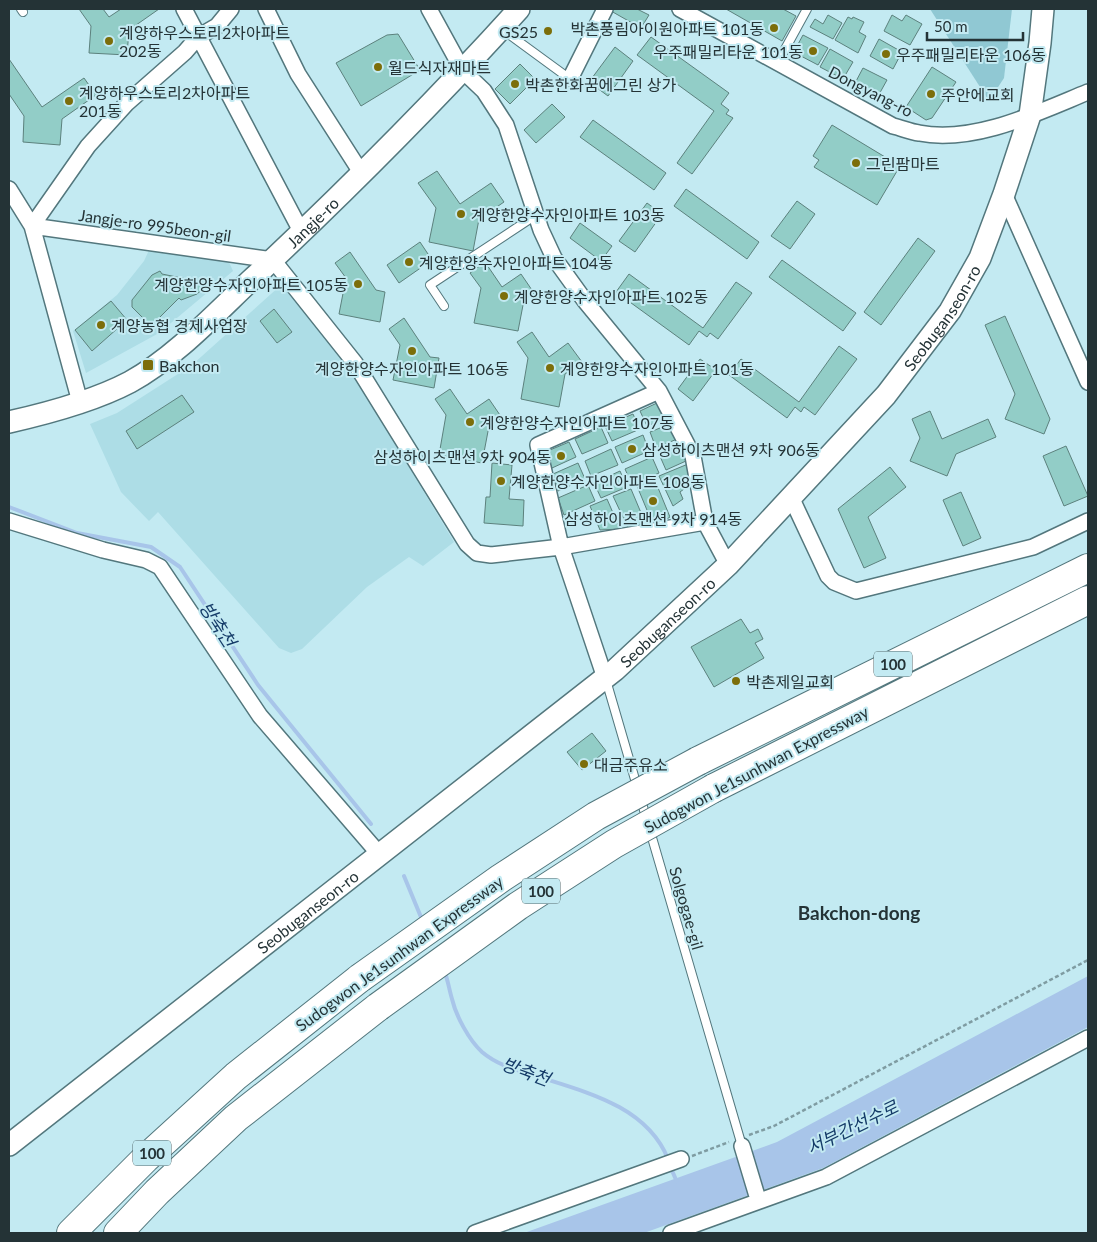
<svg xmlns="http://www.w3.org/2000/svg" width="1097" height="1242" font-family="Lato,'Noto Sans KR',sans-serif">
  <style>
    .built { fill: #addde6 }
    .green { fill: #90c8d3 }
    .water { fill: #a8c5e9 }
    .lines { fill: none; stroke-linecap: round; stroke-linejoin: round }
    .stream { stroke: #a8c5e9; stroke-width: 4 }
    .building { fill: #92cdc7; stroke: #5c817d }
    .lane-casing { stroke: #53777d; stroke-width: 10 }
    .street-casing { stroke: #53777d; stroke-width: 18 }
    .secondary-casing { stroke: #53777d; stroke-width: 24 }
    .highway-casing { stroke: #53777d; stroke-width: 30 }
    .path { stroke: #7f9ca2; stroke-width: 2.5; stroke-dasharray: 4 2.5; stroke-linecap: butt }
    .lane { stroke: #fff; stroke-width: 8 }
    .street { stroke: #fff; stroke-width: 15 }
    .secondary { stroke: #fff; stroke-width: 21 }
    .highway { stroke: #fff; stroke-width: 28 }
    .highway-bridge-casing { stroke: #53777d; stroke-width: 30; stroke-linecap: butt }
    .highway-bridge { stroke: #fff; stroke-width: 28 }
    .poi-dot { fill: #7c6e0a; stroke: #c3eaf2; stroke-width: 2 }
    .labels { text-anchor: middle; dominant-baseline: central; stroke-width: 4; stroke-linejoin: round; paint-order: stroke }
    .shield { fill: #c3eaf2; stroke: #546a6e; stroke-width: 1 }
    .shield-label { font-size: 15px; font-weight: bold; fill: #243336 }
    .poi-label { font-size: 16px; fill: #243336; stroke: #c3eaf2; text-anchor: start }
    .street-label { font-size: 16px; fill: #243336; stroke: #c3eaf2 }
    .water-label { font-size: 18px; font-style: italic; fill: #153b68; stroke: #c3eaf2 }
    .quarter-label { font-size: 19px; font-weight: bold; fill: #243336; stroke: #c3eaf2 }
  </style>
  <rect width="100%" height="100%" fill="#c3eaf2"/>
  <path class="built" d="M150,248L228,260L233,271L159,333L86,373L73,331L117,295L144,261Z
    M281,285L347,364L454,542L423,566L409,557L367,587L302,649L291,653L279,648L158,512L149,521L121,492L90,424L117,413L192,365Z"/>
  <path class="green" d="M930,9H1012L1004,78L989,101Z"/>
  <path class="water" d="M1088,976V1027L823,1168L644,1233H524L777,1142Z"/>
  <g class="lines">
    <path class="stream" d="M9,507L77,533L151,547L180,567L258,685L371,824
      M404,876L423,922
      M444,970C448,980 449,989 452,999C456,1016 469,1040 482,1052C496,1064 513,1069 530,1074C581,1091 646,1104 668,1159
      M670,1166L677,1182"/>
  </g>
  <path class="building" d="M79,9H103L109,17L121,9H159L129,30L127,55L89,53L91,26Z
    M612,9H637L649,15L641,28L611,11Z
    M726,9H783L796,16L782,41Z
    M828,15L842,23L833,39L810,27L815,19L823,24Z
    M892,15L902,21L906,15L922,24L910,45L884,31Z
    M848,17L852,19L853,17L864,22L859,32L866,36L858,53L835,40Z
    M398,34L420,70L361,106L336,63L387,35Z
    M803,35L828,48L818,65L799,55L802,48L797,46Z
    M651,37L729,93L721,104L729,110L726,114L733,118L692,174L677,163L714,111L637,55Z
    M879,39L902,52L893,69L870,56Z
    M615,47L633,61L608,96L589,82Z
    M830,49L853,62L843,79L820,67Z
    M9,59L42,107L84,78L96,95L62,119L60,145L23,142L24,116L9,94Z
    M520,64L535,79L510,104L495,89Z
    M932,67L956,82L932,118L926,120L906,107Z
    M863,68L887,80L877,98L854,85Z
    M552,104L565,117L536,143L524,130Z
    M593,120L666,173L654,190L580,137Z
    M832,125L900,166L877,205L814,167L819,160L813,156Z
    M437,171L460,204L491,183L504,202L479,219L473,251L429,242L436,208L418,183Z
    M686,189L759,242L747,259L674,206Z
    M797,201L815,214L790,249L771,236Z
    M647,203L662,214L635,252L619,241Z
    M580,223L612,246L601,261L570,238Z
    M918,238L935,251L881,325L864,312Z
    M420,242L432,260L399,283L387,265Z
    M350,252L376,290L385,292L380,322L339,314L346,278L335,263Z
    M782,260L856,313L843,331L769,277Z
    M485,262L502,287L521,274L534,293L524,300L518,331L474,323L481,288L470,273Z
    M160,271L162,274L206,283L205,287L197,294L181,300L179,298L151,326L132,307V300L152,275Z
    M629,274L703,328L736,282L752,293L718,339L710,333L707,337L699,331L689,345L616,292Z
    M111,301L127,320L92,351L75,330Z
    M274,309L292,332L277,343L260,321Z
    M1005,316L1050,419L1044,434L1005,419L1015,394L985,325Z
    M404,318L430,357L439,358L434,388L393,380L400,345L389,329Z
    M532,332L549,357L568,343L582,362L565,374L559,407L521,399L528,358L517,342Z
    M839,346L857,359L815,415L804,407L801,412L795,407L787,418L729,375L741,359L799,402Z
    M700,359L716,370L693,401L678,389Z
    M450,389L467,414L489,399L502,418L489,426L482,463L439,455L446,415L435,399Z
    M182,395L194,412L137,449L126,431Z
    M657,403L659,409L662,408L667,418L647,426L640,411Z
    M930,411L942,439L988,419L996,437L956,454L947,476L910,461L920,438L912,419Z
    M633,414L640,429L612,441L605,426Z
    M670,424L677,439L656,448L650,432Z
    M601,427L608,443L582,454L575,439Z
    M643,435L649,451L622,463L615,447Z
    M569,442L576,457L552,468L546,454L550,450Z
    M679,446L686,461L666,470L659,454Z
    M1066,446L1088,496L1064,506L1043,456Z
    M611,449L618,465L591,476L585,461Z
    M652,457L659,473L632,485L625,469Z
    M492,463L512,465L509,499L524,500L523,526L484,523L486,497H490Z
    M578,463L585,479L558,491L553,474Z
    M688,464L694,478L682,483L684,489L680,492L683,499L673,506L659,476Z
    M890,467L906,487L868,517L886,558L864,568L838,509Z
    M620,471L627,487L601,498L594,483Z
    M654,478L670,517L654,527L637,486Z
    M588,485L595,501L564,515L558,498Z
    M631,489L647,527L628,528L613,496Z
    M961,492L981,538L963,546L943,500Z
    M607,499L620,529L600,530L590,506Z
    M741,619L750,633L758,629L763,639L755,643L764,658L714,687L691,647Z
    M592,733L606,751L582,770L567,752Z"/>
  <g class="lines">
    <g class="lane-casing">
      <path id="lane" d="M21,9L23,12
        M503,30L570,79
        M778,62L807,9
        M444,306L430,285L536,215
        M606,680L742,1146"/>
    </g>
    <g class="street-casing">
      <path id="street" d="M184,9L302,233
        M266,9L298,74L362,174
        M429,9L463,71L484,91L506,125L541,230L554,258L585,301L659,391L693,456L705,522L728,565
        M680,9L893,126C902,128 910,132 919,133C974,144 1039,112 1088,92
        M570,79L605,9
        M9,189L32,226L80,402
        M1004,194L1088,382
        M32,226L273,260L355,363L467,544L477,553L491,555L561,547L705,522
        M32,226L88,146L127,103L185,52L198,37L217,26L231,9
        M791,497L828,576L834,582L856,591L1033,547L1088,521
        M9,521L103,550L146,560L160,567L260,716L380,855
        M605,678L561,547L538,445L659,391
        M742,1146L757,1196
        M475,1233L681,1159
        M671,1233L826,1177L1088,1038"/>
    </g>
    <g class="secondary-casing">
      <g id="secondary">
        <path id="s1" d="M9,422C49,413 94,401 130,382C174,358 215,314 251,280C344,193 434,103 519,9"/>
        <path id="s2" d="M9,1145L615,670L728,565L886,395L950,311L980,258L1004,194L1030,115L1040,43L1043,9"/>
      </g>
    </g>
    <g class="highway-casing">
      <path id="highway" d="M698,761L1088,568
        M714,788L1088,600
        M71,1233L145,1159L236,1076L360,978
        M118,1233L157,1192L236,1118L378,1007"/>
    </g>
    <path class="path" d="M749,1135L774,1126L1088,960
      M692,1156L729,1142"/>
    <use href="#lane" class="lane"/>
    <use href="#street" class="street"/>
    <use href="#secondary" class="secondary"/>
    <use href="#highway" class="highway"/>
    <g class="highway-bridge-casing">
      <path id="highway-bridge" d="M360,978L501,878L596,816L698,761
        M378,1007L518,906L614,844L714,788"/>
    </g>
    <use href="#highway-bridge" class="highway-bridge"/>
  </g>
  <g class="poi-dot">
    <circle cx="774" cy="28" r="5"/>
    <circle cx="548" cy="31" r="5"/>
    <circle cx="109" cy="41" r="5"/>
    <circle cx="813" cy="51" r="5"/>
    <circle cx="886" cy="54" r="5"/>
    <circle cx="378" cy="67" r="5"/>
    <circle cx="515" cy="84" r="5"/>
    <circle cx="931" cy="94" r="5"/>
    <circle cx="69" cy="101" r="5"/>
    <circle cx="856" cy="163" r="5"/>
    <circle cx="461" cy="214" r="5"/>
    <circle cx="409" cy="262" r="5"/>
    <circle cx="358" cy="284" r="5"/>
    <circle cx="504" cy="296" r="5"/>
    <circle cx="101" cy="325" r="5"/>
    <circle cx="412" cy="351" r="5"/>
    <rect x="142" y="359" width="12" height="12" rx="2.5"/>
    <circle cx="550" cy="368" r="5"/>
    <circle cx="470" cy="422" r="5"/>
    <circle cx="632" cy="449" r="5"/>
    <circle cx="561" cy="456" r="5"/>
    <circle cx="501" cy="481" r="5"/>
    <circle cx="653" cy="501" r="5"/>
    <circle cx="736" cy="681" r="5"/>
    <circle cx="584" cy="764" r="5"/>
  </g>
  <g class="labels">
    <g class="shield">
      <rect x="874" y="651.5" width="38" height="25" rx="4"/>
      <rect x="522" y="878.5" width="38" height="25" rx="4"/>
      <rect x="133" y="1140.5" width="38" height="25" rx="4"/>
    </g>
    <g class="shield-label">
      <text x="893" y="664">100</text>
      <text x="541" y="891">100</text>
      <text x="152" y="1153">100</text>
    </g>
    <g class="poi-label">
      <text x="764" y="28" text-anchor="end">박촌풍림아이원아파트 101동</text>
      <text x="538" y="31" text-anchor="end">GS25</text>
      <text x="119" y="32">계양하우스토리2차아파트<tspan x="119" dy="18">202동</tspan></text>
      <text x="803" y="51" text-anchor="end">우주패밀리타운 101동</text>
      <text x="896" y="54">우주패밀리타운 106동</text>
      <text x="388" y="67">월드식자재마트</text>
      <text x="525" y="84">박촌한화꿈에그린 상가</text>
      <text x="79" y="92">계양하우스토리2차아파트<tspan x="79" dy="18">201동</tspan></text>
      <text x="941" y="94">주안에교회</text>
      <text x="866" y="163">그린팜마트</text>
      <text x="471" y="214">계양한양수자인아파트 103동</text>
      <text x="419" y="262">계양한양수자인아파트 104동</text>
      <text x="348" y="284" text-anchor="end">계양한양수자인아파트 105동</text>
      <text x="514" y="296">계양한양수자인아파트 102동</text>
      <text x="111" y="325">계양농협 경제사업장</text>
      <text x="159" y="365">Bakchon</text>
      <text x="412" y="368" text-anchor="middle">계양한양수자인아파트 106동</text>
      <text x="560" y="368">계양한양수자인아파트 101동</text>
      <text x="480" y="422">계양한양수자인아파트 107동</text>
      <text x="642" y="449">삼성하이츠맨션 9차 906동</text>
      <text x="551" y="456" text-anchor="end">삼성하이츠맨션 9차 904동</text>
      <text x="511" y="481">계양한양수자인아파트 108동</text>
      <text x="653" y="518" text-anchor="middle">삼성하이츠맨션 9차 914동</text>
      <text x="746" y="681">박촌제일교회</text>
      <text x="594" y="764">대금주유소</text>
    </g>
    <g class="street-label">
      <text transform="translate(871 91) rotate(27)">Dongyang-ro</text>
      <text stroke="none"><textPath href="#s1" startOffset="371">Jangje-ro</textPath></text>
      <text transform="translate(155 225) rotate(8)">Jangje-ro 995beon-gil</text>
      <text stroke="none"><textPath href="#s2" startOffset="1252">Seobuganseon-ro</textPath></text>
      <text stroke="none"><textPath href="#s2" startOffset="841">Seobuganseon-ro</textPath></text>
      <text transform="translate(756 769) rotate(-28)">Sudogwon Je1sunhwan Expressway</text>
      <text transform="translate(687 908) rotate(74)">Solgogae-gil</text>
      <text stroke="none"><textPath href="#s2" startOffset="379">Seobuganseon-ro</textPath></text>
      <text transform="translate(399 953) rotate(-36)">Sudogwon Je1sunhwan Expressway</text>
    </g>
    <g class="water-label">
      <text transform="translate(218 624) rotate(57)">방축천</text>
      <text transform="translate(526 1071) rotate(20)">방축천</text>
      <text transform="translate(852 1127) rotate(-26)">서부간선수로</text>
    </g>
    <g class="quarter-label">
      <text x="859" y="912">Bakchon-dong</text>
    </g>
  </g>
  <rect width="1097" height="1242" fill="none" stroke="#243336" stroke-width="20"/>
  <path d="M927 32v8h96v-8" fill="none" stroke="#243336" stroke-width="2.5"/>
  <text x="934" y="32" font-size="15" fill="#243336" stroke="#c3eaf2" stroke-width="4" paint-order="stroke">50 m</text>
</svg>
